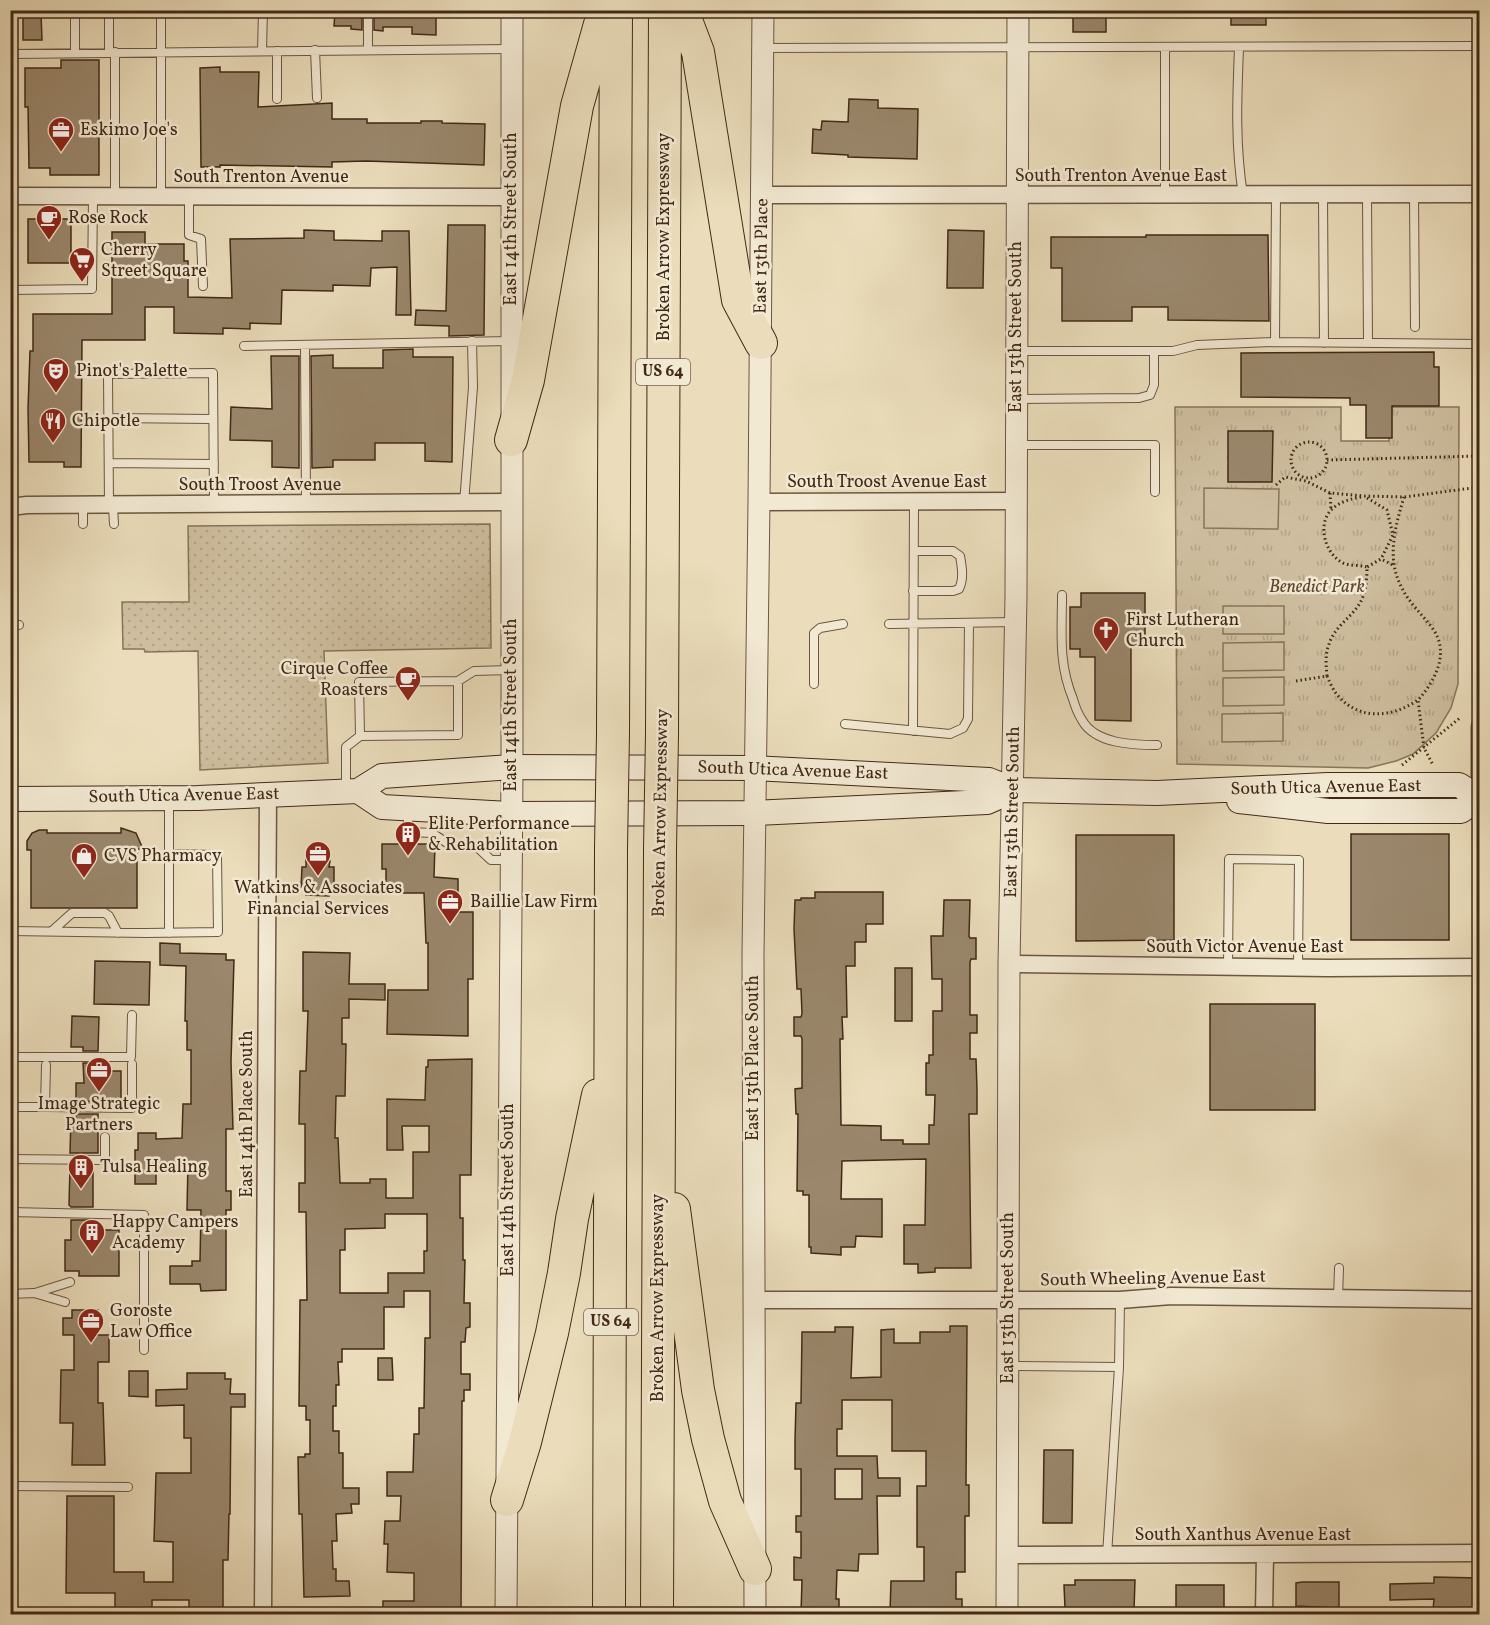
<svg xmlns="http://www.w3.org/2000/svg" width="1490" height="1625" font-family="Vollkorn,serif">
  <style>
    .grass { fill: url(#grass-dots); stroke: #88745b; stroke-width: 1.5 }
    .park { fill: url(#park-tufts); stroke: #88745b; stroke-width: 1.5 }
    .garden { fill: #cebe9f; stroke: #88745b; stroke-width: 1.5 }
    .building { fill: #9a876c; stroke: #422917; stroke-width: 1.5; fill-rule: evenodd }
    .lines { fill: none; stroke-linecap: round; stroke-linejoin: round }
    .service-casing { stroke: #6c5640; stroke-width: 10 }
    .minor-casing { stroke: #6c5640; stroke-width: 19 }
    .tertiary-casing { stroke: #6c5640; stroke-width: 23 }
    .secondary-casing { stroke: #422917; stroke-width: 26 }
    .motorway-casing { stroke: #422917; stroke-width: 34 }
    .path { stroke: #422917; stroke-width: 3; stroke-dasharray: 1.5 3; stroke-linecap: butt }
    .service { stroke: #f2e9d3; stroke-width: 8 }
    .minor { stroke: #f2e9d3; stroke-width: 16 }
    .tertiary { stroke: #f2e9d3; stroke-width: 21 }
    .secondary { stroke: #f2e9d3; stroke-width: 24 }
    .motorway { stroke: #ebddbb; stroke-width: 32 }
    .motorway-bridge-casing { stroke: #422917; stroke-width: 34; stroke-linecap: butt }
    .motorway-bridge { stroke: #ebddbb; stroke-width: 32 }
    .labels { text-anchor: middle; dominant-baseline: central; stroke-width: 5; stroke-linejoin: round; paint-order: stroke }
    .shield { fill: #f2e9d3; stroke: #77634f; stroke-width: 1.5 }
    .shield-label { font-size: 16px; font-weight: bold; fill: #422917 }
    .poi-label { font-size: 18px; fill: #422917; stroke: #f2e9d3; text-anchor: start }
    .street-label { font-size: 18px; fill: #422917; stroke: #f2e9d3 }
    .park-label { font-size: 18px; font-style: italic; fill: #5e4732; stroke: #f2e9d3 }
  </style>
  <defs>
    <pattern id="grass-dots" width="8" height="8" patternUnits="userSpaceOnUse" patternTransform="scale(1.5)"><rect width="8" height="8" fill="#cebe9f"/><path d="M2 2h.1M6 6h.1" fill="none" stroke="#b2a388" stroke-width="1.8" stroke-linecap="round"/></pattern>
    <pattern id="park-tufts" width="24" height="20" patternUnits="userSpaceOnUse" patternTransform="scale(1.5)"><rect width="24" height="20" fill="#cebe9f"/><path d="M3 7l-1-3M5 7V3M7 7l1-3M15 17l-1-3M17 17v-4M19 17l1-3" fill="none" stroke="#b2a388"/></pattern>
  </defs>
  <rect width="100%" height="100%" fill="#ebddbb"/>
  <filter id="stains"><feTurbulence type="fractalNoise" baseFrequency=".00333" numOctaves="4"/><feColorMatrix values="0 0 0 0 .2 0 0 0 0 .09 0 0 0 0 .02 0 0 0 .5 -.17"/></filter>
  <radialGradient id="worn" r=".72"><stop offset=".6" stop-color="#630" stop-opacity="0"/><stop offset="1" stop-color="#630" stop-opacity=".3"/></radialGradient>
  <path class="grass" d="M490,524L491,648L324,651L328,763L200,770L198,651L145,652L144,649H123L122,602H189L188,526Z"/>
  <path class="park" d="M1175,407H1341V441H1389L1390,407H1459L1458,684L1451,708L1436,733L1413,754L1396,761L1368,768L1177,764Z"/>
  <path class="garden" d="M1204,488L1279,489L1278,529L1204,528Z
    M1223,606H1284V634H1223Z
    M1284,642V670L1223,671V643Z
    M1284,677V705L1223,706V678Z
    M1283,713V741L1222,742V714Z"/>
  <path class="building" d="M341,10H362V30L351,29V26H334L335,12Z
    M374,10H436V35L412,34V27H383V31L374,30Z
    M1073,10H1106V32H1073Z
    M1231,10H1266V25H1231Z
    M23,14H41L42,40H23Z
    M61,60H99V175H50V168H29L28,107H25V68H61Z
    M220,67V72H259L258,107L332,103V119H367V123H421V121H442V123L485,124L484,165L366,161L332,162V167L220,165V167H201L200,68Z
    M849,99L878,100V108L918,109L917,159L848,157V155L812,153L813,129L821,130L822,121L848,122Z
    M28,219H71V263H28Z
    M448,225H485L484,335L449,336V326L415,325L416,310L446,311Z
    M304,230L334,231V240L382,241V231H409L411,315H396L397,267L371,268L370,286L333,285V291L282,290L281,324L250,323V329L223,328V334L174,333V307H145V340H82L81,467H64V462H29L28,409L30,351H33V314H112V232H145V244H184V261H188V297L232,298L230,239L304,238Z
    M948,230L984,231L983,288H947Z
    M1146,235H1268L1269,321L1168,320V307H1132V321H1062V268H1051V237H1146Z
    M413,349V357H453L452,462L425,461V443H375V460H333V467L312,468L311,356L333,355V368H383V350Z
    M1434,352V367H1439V406H1392V438H1366V405H1350V398L1241,397V353Z
    M271,356H299V468L272,467V441L230,440L231,407L272,409Z
    M1228,431H1273L1272,482H1228Z
    M1081,593H1145V645H1131V721L1095,720V657H1080V649H1070V607H1081Z
    M121,828L136,833L143,849H137V908H31V850H27V841L32,833L39,830H47V833H121Z
    M1351,834H1449V940H1351Z
    M1076,835H1174V940L1076,941Z
    M382,844H435L434,877L458,879V912H473V979H468V1036L387,1034L388,990H428V943H426L424,893H386V869H382Z
    M306,860L330,861L329,867H334V888H330L329,896L306,895V887H301L302,867H306Z
    M815,892H883V924H866V942H855V966H846L847,1017H842L843,1039H840L841,1125L881,1126V1140H903V1144H929V1125H934L935,1095H926V1063H929V1055H933V1011H942V979H932L931,936H943L944,900H970L969,936L970,938H976V959H971L970,962V1015H977V1033H970V1059H976L977,1089V1114H969L971,1268H935V1272L918,1273V1264H904V1225H925L926,1159L842,1161L841,1199H882V1237L856,1236L855,1247H841V1255L811,1253V1247H809V1195H803V1191H797L798,1114H796L795,1089L802,1088V1039L801,1036H794V1017H801L802,1014L801,989H797L794,929L795,900H801V898H815Z
    M160,943L180,944V953L226,954V960H234L231,1062L233,1129H226V1191H231V1210H226V1290L201,1291L200,1284H170V1266H192V1261H200L201,1210H187L188,1162L156,1163V1184H135V1150H138V1133H156V1139L182,1138L183,1104H191V1050H187V1021H185L186,966L160,965Z
    M303,952L350,953L349,984H385V1000L349,999V1018H342V1044H346L345,1096H336L335,1138H338L340,1183H370V1179H386V1198H413V1152H429V1126H402L403,1150H387V1099L425,1100L426,1067H428V1060L472,1059L471,1175H460V1218H463V1260H465L464,1303H470V1327L466,1328L465,1342H461V1374H470V1390H464V1401H462L461,1614H383V1601H414V1573L387,1572L388,1544H384L385,1521H400L401,1496H387V1472H413L414,1434H419V1408H424L425,1338H430V1291H404V1307H384V1349H342V1362H338L339,1385H336V1406H333V1431H339V1453H343V1488H359V1504H351L352,1513L336,1514L337,1541H332L333,1569H336V1581H349L350,1596L304,1597L302,1514H299L298,1457H305V1454H310V1420H306V1406H299L300,1300H307L306,1212H299V1183H305V1124H299L300,1071H306L308,1011H303ZM385,1214H427V1251H424V1273H388V1293H340V1250H345V1229L385,1228Z
    M95,961L150,962L149,1005L94,1004Z
    M895,968H912V1021H895Z
    M1210,1004H1315V1110H1210Z
    M72,1016L99,1017L98,1051H83V1047H71Z
    M83,1063H97V1071H121V1102L76,1101V1083H84Z
    M76,1114H98V1153H70L71,1118H76Z
    M70,1166H93V1207H71L69,1205Z
    M71,1220H93V1230H119V1276H79V1271H65V1240H71Z
    M72,1310H98L97,1335H109V1362H98V1403H103L105,1465H72L73,1423H60L61,1370H74V1335H63V1318H72Z
    M950,1326H967L966,1485H969V1516H965V1572H956V1599H962V1614H920V1612H890L891,1581H924V1547H917V1486H926V1451H892V1400H842V1429H837V1456H877L878,1478H900V1496H877L878,1554H859L858,1571L837,1570L836,1599H839V1614H801L802,1580H794V1557L801,1558V1532H796V1516H801V1469H795V1441L796,1403H801L802,1332H835V1327H853L851,1378L881,1377V1330L894,1329V1343H920V1332H950ZM835,1469H862V1499H835Z
    M378,1358H392L393,1380H378Z
    M129,1371H148V1397L129,1396Z
    M187,1373H225V1379H231L230,1394H245V1407H231L230,1514H229L228,1560H223V1614H189V1600H152V1614H115V1593H66L67,1496H114V1572H144V1582H173V1542L154,1541L156,1473H191V1438H184V1405L156,1406V1390L187,1389Z
    M1044,1450H1073L1072,1523H1043Z
    M1434,1577L1479,1578V1609L1433,1610L1434,1599L1390,1600V1584L1434,1583Z
    M1075,1580H1135L1134,1610L1065,1608L1064,1585H1075Z
    M1302,1582H1339V1608L1296,1606V1583Z
    M1176,1585H1224V1613H1176Z"/>
  <g class="lines">
    <g class="service-casing">
      <path id="service" d="M368,10V50
        M763,48L1480,46
        M1239,48C1237,98 1235,145 1243,195
        M315,50L317,98
        M262,51L263,10
        M277,51V99
        M109,52V10
        M75,53V10
        M10,54L511,49
        M1367,194L1368,343
        M1414,194L1415,327
        M1165,195V48
        M1323,195L1324,343
        M115,196V52
        M161,196V10
        M189,196V235L201,239L203,286
        M10,290L92,289L93,196
        M1275,342L1276,195
        M305,345L306,504
        M244,346L511,341
        M1016,351H1173L1197,345L1275,342L1480,344
        M1018,399L1139,398L1150,395L1154,385V352
        M108,418L213,419
        M1016,445H1155V492
        M109,463L214,464
        M464,503L473,387L472,341
        M109,505L108,374L213,373L214,504
        M83,506V524
        M113,506L114,524
        M913,591H953L959,589C964,579 962,567 960,556L953,551H914
        M1062,595C1062,632 1058,663 1073,699C1075,706 1078,714 1082,720C1095,744 1133,745 1157,745
        M889,624L1015,622
        M10,625H19
        M814,684V633L820,628L843,624
        M845,724L950,734L963,728L968,719L969,623
        M913,731L914,501
        M360,736L458,735V681
        M346,789V747L360,736L359,682L458,681L474,671L511,670
        M169,801V933
        M408,810V832L432,833L450,845H475L491,860H510
        M10,931L146,933L218,932L217,855L169,854
        M52,931L72,913H105L109,916L118,933
        M1228,967L1229,859L1299,860L1298,967
        M10,1057H131L132,1015
        M10,1107H45L46,1065
        M45,1107L132,1108V1064
        M10,1159L105,1160V1137
        M10,1212L144,1215V1350
        M35,1293L70,1282
        M10,1294L34,1293L65,1302
        M1338,1298L1339,1268
        M1008,1366L1119,1367L1120,1300
        M10,1486L128,1487
        M1107,1555L1119,1367"/>
    </g>
    <g class="minor-casing">
      <path id="minor" d="M763,195L1480,194
        M10,196L511,197
        M759,502L1015,501
        M10,507L27,505L511,502
        M1480,726V816
        M1009,964L1328,968L1480,967
        M755,1300H1120L1171,1296L1480,1300
        M1007,1555L1480,1553
        M263,1614L268,794
        M1264,1614L1265,1554"/>
    </g>
    <g class="tertiary-casing">
      <path id="tertiary" d="M506,1614L512,767V10
        M755,1614L753,955L759,502L763,10
        M1007,1614L1009,964L1016,596L1018,10"/>
    </g>
    <g class="secondary-casing">
      <path id="secondary" d="M358,791L382,807L511,814L754,813L987,802L1014,790
        M10,799L198,798L358,791L382,776L512,767L754,768L989,780L1014,790L1157,793L1328,785H1459L1480,798
        M1239,801L1328,811H1461L1478,798"/>
    </g>
    <g class="motorway-casing">
      <path id="motorway" d="M682,10L698,52L738,300L761,343
        M511,440L528,380L577,106L604,10
        M613,733L616,10
        M662,734L665,10
        M674,1209L698,1390L708,1439L725,1501L755,1569
        M507,1500L525,1442L552,1333L564,1273L572,1219L598,1095
        M609,1614L611,849
        M657,1614L660,849"/>
    </g>
    <path class="path" d="M1291 460a18 18 0 1 1 36 0a18 18 0 1 1-36 0Z
      M1327,460L1480,456
      M1276,485L1285,477L1306,481L1330,493L1365,496L1404,497L1480,487
      M1330,493L1331,510
      M1361,497C1350,499 1339,502 1331,510C1317,525 1325,554 1343,563C1350,566 1360,565 1367,567
      M1404,497C1395,527 1386,559 1402,588C1409,603 1423,615 1433,629C1450,653 1435,681 1418,700L1424,748L1433,765
      M1367,498L1387,510L1393,535L1381,559
      M1327,676C1326,665 1325,654 1329,644C1335,626 1351,618 1360,603C1366,593 1367,578 1367,567L1381,559L1395,566
      M1296,681L1327,676C1330,683 1334,692 1339,697C1361,721 1393,717 1418,700
      M1402,765L1461,717"/>
    <use href="#service" class="service"/>
    <use href="#minor" class="minor"/>
    <use href="#tertiary" class="tertiary"/>
    <use href="#secondary" class="secondary"/>
    <use href="#motorway" class="motorway"/>
    <g class="motorway-bridge-casing">
      <path id="motorway-bridge" d="M611,849L613,733
        M660,849L662,734"/>
    </g>
    <use href="#motorway-bridge" class="motorway-bridge"/>
  </g>
  <defs>
    <g id="office-pin" transform="scale(1.35)"><path d="M0 17L-7.5 6A9.5 9.5 0 1 1 7.5 6Z" fill="#8f2418" stroke="#f2e9d3"/><path d="M-6-3h4V-5.5h4V-3h4V5H-6ZM-1-4.5V-3h2v-1.5ZM-6 0V1H6V0Z" fill="#fff"/></g>
    <g id="cafe-pin" transform="scale(1.35)"><path d="M0 17L-7.5 6A9.5 9.5 0 1 1 7.5 6Z" fill="#8f2418" stroke="#f2e9d3"/><path d="M-5.5-4.5H6V0H3Q3 3.5 0 3.5H-2.5Q-5.5 3.5-5.5 0ZM3-3.2v2h1.7v-2ZM-6 4.5H4V6H-6Z" fill="#fff"/></g>
    <g id="supermarket-pin" transform="scale(1.35)"><path d="M0 17L-7.5 6A9.5 9.5 0 1 1 7.5 6Z" fill="#8f2418" stroke="#f2e9d3"/><path d="M-6-5.5h2.5l.6 2H6L4.5 2H-2.5L-4.4-4H-6ZM-1.5 3.2a1.3 1.3 0 1 0 .1 0ZM3 3.2a1.3 1.3 0 1 0 .1 0Z" fill="#fff"/></g>
    <g id="theatre-pin" transform="scale(1.35)"><path d="M0 17L-7.5 6A9.5 9.5 0 1 1 7.5 6Z" fill="#8f2418" stroke="#f2e9d3"/><path d="M-5-5.5Q0-4 5-5.5V0Q5 5 0 6Q-5 5-5 0ZM-3.3-2.5H-1v1.5H-3.3ZM1-2.5H3.3v1.5H1ZM-2.8 1Q0 5.5 2.8 1Z" fill="#fff"/></g>
    <g id="restaurant-pin" transform="scale(1.35)"><path d="M0 17L-7.5 6A9.5 9.5 0 1 1 7.5 6Z" fill="#8f2418" stroke="#f2e9d3"/><path d="M-5-6h1v4h1v-4h1v4h1v-4h1v5L-1.5 .5V6h-2V.5L-5-1ZM5-6V6H3V1.5H1.5Q1.5-4 5-6Z" fill="#fff"/></g>
    <g id="church-pin" transform="scale(1.35)"><path d="M0 17L-7.5 6A9.5 9.5 0 1 1 7.5 6Z" fill="#8f2418" stroke="#f2e9d3"/><path d="M-1.2-6h2.4v3.5h3.3v2.4h-3.3V6h-2.4V-.1h-3.3v-2.4h3.3Z" fill="#fff"/></g>
    <g id="building-pin" transform="scale(1.35)"><path d="M0 17L-7.5 6A9.5 9.5 0 1 1 7.5 6Z" fill="#8f2418" stroke="#f2e9d3"/><path d="M-4-6H4V6H1V3H-1V6H-4ZM-2.5-4.3h1.7v1.8h-1.7ZM.8-4.3h1.7v1.8H.8ZM-2.5-1h1.7V.8h-1.7ZM.8-1h1.7V.8H.8Z" fill="#fff"/></g>
    <g id="shop-pin" transform="scale(1.35)"><path d="M0 17L-7.5 6A9.5 9.5 0 1 1 7.5 6Z" fill="#8f2418" stroke="#f2e9d3"/><path d="M-5-2.5h2.3a2.7 3.5 0 0 1 5.4 0H5L5.5 6h-11ZM-1.5-2.5h3a1.5 2.3 0 0 0-3 0Z" fill="#fff"/></g>
  </defs>
  <g fill-rule="evenodd">
    <use href="#office-pin" x="61" y="130"/>
    <use href="#cafe-pin" x="49" y="218"/>
    <use href="#supermarket-pin" x="82" y="260"/>
    <use href="#theatre-pin" x="56" y="371"/>
    <use href="#restaurant-pin" x="53" y="421"/>
    <use href="#church-pin" x="1106" y="630"/>
    <use href="#cafe-pin" x="408" y="679"/>
    <use href="#building-pin" x="408" y="834"/>
    <use href="#office-pin" x="318" y="854"/>
    <use href="#shop-pin" x="84" y="856"/>
    <use href="#office-pin" x="450" y="902"/>
    <use href="#office-pin" x="99" y="1070"/>
    <use href="#building-pin" x="81" y="1167"/>
    <use href="#building-pin" x="92" y="1232"/>
    <use href="#office-pin" x="91" y="1321"/>
  </g>
  <g class="labels">
    <g class="shield">
      <rect x="636" y="359" width="54" height="26" rx="4.5"/>
      <rect x="584" y="1309" width="54" height="26" rx="4.5"/>
    </g>
    <g class="shield-label">
      <text x="663" y="372">US 64</text>
      <text x="611" y="1322">US 64</text>
    </g>
    <g class="poi-label">
      <text x="80" y="130">Eskimo Joe's</text>
      <text x="68" y="218">Rose Rock</text>
      <text x="101" y="250">Cherry<tspan x="101" dy="21">Street Square</tspan></text>
      <text x="76" y="371">Pinot's Palette</text>
      <text x="72" y="421">Chipotle</text>
      <text x="1126" y="620">First Lutheran<tspan x="1126" dy="21">Church</tspan></text>
      <text x="388" y="669" text-anchor="end">Cirque Coffee<tspan x="388" dy="21">Roasters</tspan></text>
      <text x="428" y="824">Elite Performance<tspan x="428" dy="21">&amp; Rehabilitation</tspan></text>
      <text x="104" y="856">CVS Pharmacy</text>
      <text x="318" y="888" text-anchor="middle">Watkins &amp; Associates<tspan x="318" dy="21">Financial Services</tspan></text>
      <text x="470" y="902">Baillie Law Firm</text>
      <text x="99" y="1104" text-anchor="middle">Image Strategic<tspan x="99" dy="21">Partners</tspan></text>
      <text x="100" y="1167">Tulsa Healing</text>
      <text x="112" y="1222">Happy Campers<tspan x="112" dy="21">Academy</tspan></text>
      <text x="110" y="1311">Goroste<tspan x="110" dy="21">Law Office</tspan></text>
    </g>
    <g class="street-label">
      <text x="1121" y="176">South Trenton Avenue East</text>
      <text x="261" y="177">South Trenton Avenue</text>
      <text transform="translate(511 219) rotate(-90)">East 14th Street South</text>
      <text transform="translate(664 237) rotate(-90)">Broken Arrow Expressway</text>
      <text transform="translate(762 256) rotate(-89)">East 13th Place</text>
      <text transform="translate(1016 327) rotate(-90)">East 13th Street South</text>
      <text x="887" y="482">South Troost Avenue East</text>
      <text x="260" y="485">South Troost Avenue</text>
      <text transform="translate(511 705) rotate(-90)">East 14th Street South</text>
      <text transform="translate(793 771) rotate(2)">South Utica Avenue East</text>
      <text transform="translate(1326 788) rotate(-1)">South Utica Avenue East</text>
      <text transform="translate(184 796) rotate(-1)">South Utica Avenue East</text>
      <text transform="translate(1013 812) rotate(-89)">East 13th Street South</text>
      <text transform="translate(661 813) rotate(-89)">Broken Arrow Expressway</text>
      <text x="1245" y="947">South Victor Avenue East</text>
      <text transform="translate(753 1058) rotate(-90)">East 13th Place South</text>
      <text transform="translate(247 1114) rotate(-90)">East 14th Place South</text>
      <text transform="translate(508 1190) rotate(-90)">East 14th Street South</text>
      <text transform="translate(1153 1279) rotate(-1)">South Wheeling Avenue East</text>
      <text transform="translate(658 1298) rotate(-90)">Broken Arrow Expressway</text>
      <text transform="translate(1008 1298) rotate(-90)">East 13th Street South</text>
      <text x="1243" y="1535">South Xanthus Avenue East</text>
    </g>
    <g class="park-label">
      <text x="1317" y="587">Benedict Park</text>
    </g>
  </g>
  <rect width="1490" height="1625" fill="none" stroke="#ebddbb" stroke-width="36"/>
  <rect x="12" y="12" width="1466" height="1601" fill="none" stroke="#422917" stroke-width="3"/>
  <rect x="18" y="18" width="1454" height="1589" fill="none" stroke="#422917" stroke-width="1.5"/>
  <rect width="100%" height="100%" filter="url(#stains)"/>
  <rect width="100%" height="100%" fill="url(#worn)"/>
</svg>
